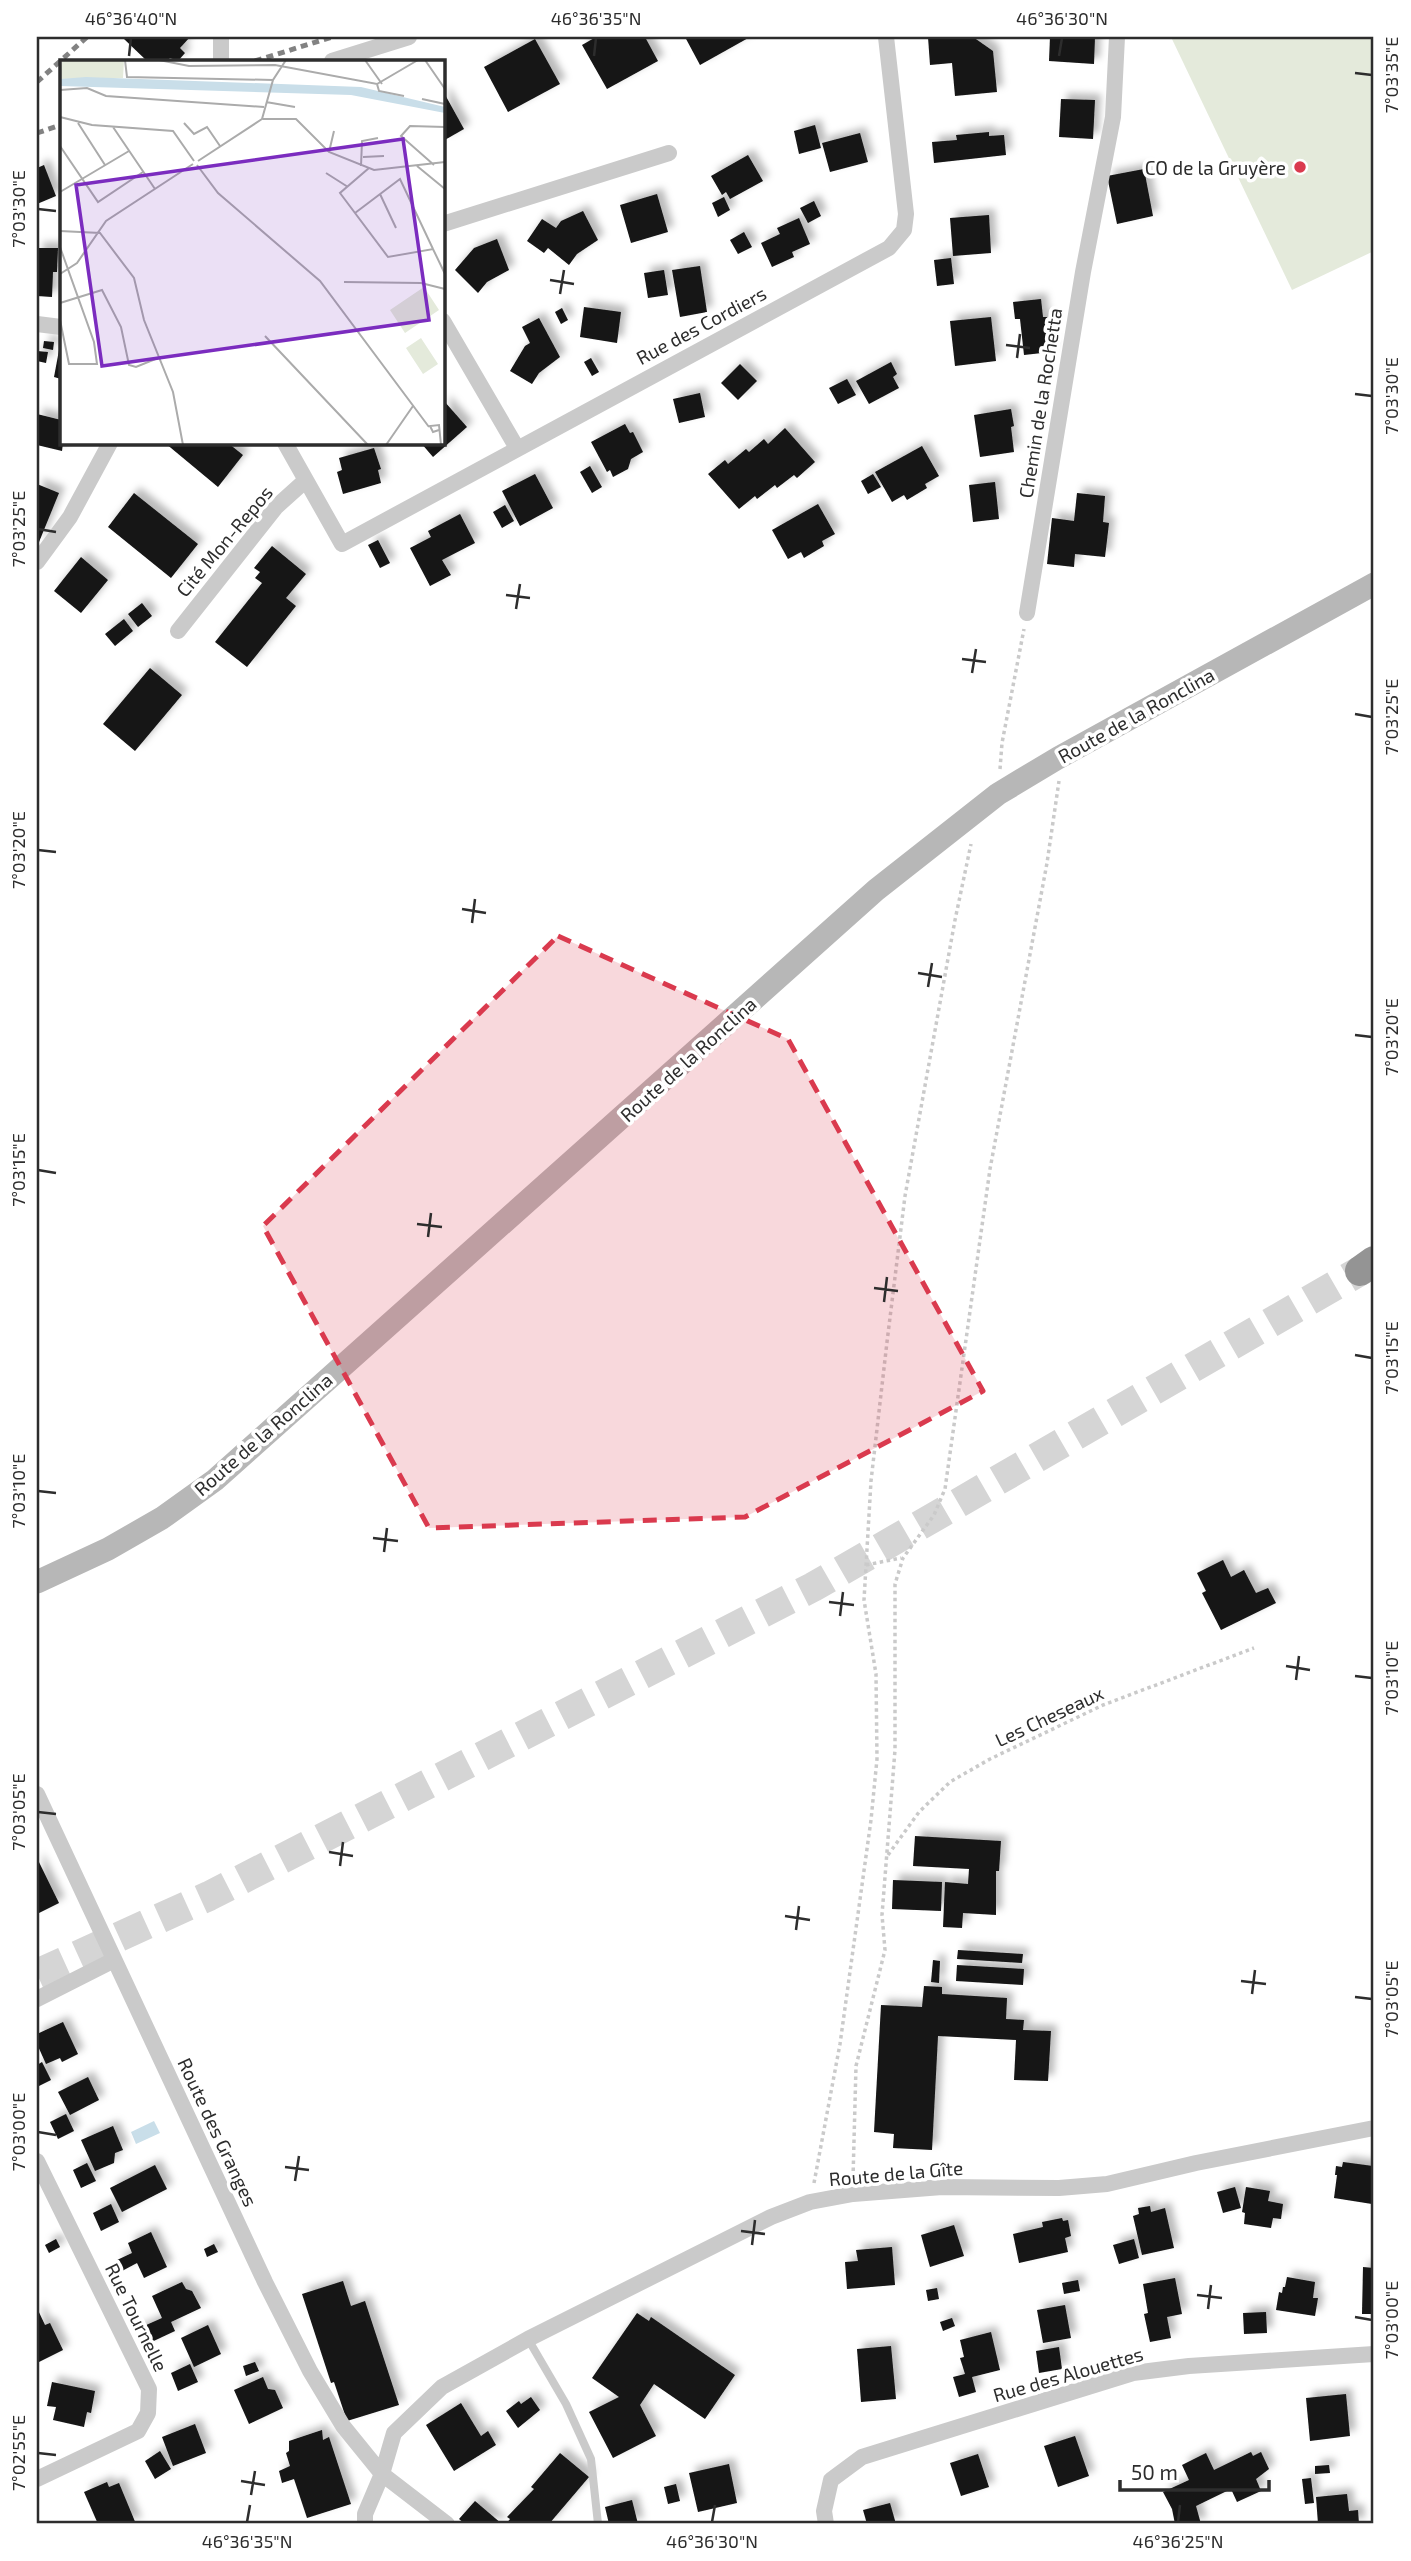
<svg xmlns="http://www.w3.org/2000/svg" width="1411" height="2561" font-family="'Exo 2',sans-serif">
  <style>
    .green { fill: #e4eadb }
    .water { fill: #c9dee9 }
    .building { fill: #141414; filter: url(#shadow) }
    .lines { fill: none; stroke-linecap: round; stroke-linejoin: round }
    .highway-tunnel { stroke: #d5d5d5; stroke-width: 30; stroke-dasharray: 30 15; stroke-linecap: butt }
    .path { stroke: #cacaca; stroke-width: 3.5; stroke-dasharray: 3.5 3.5; stroke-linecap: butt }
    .lane { stroke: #cacaca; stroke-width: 8 }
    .street { stroke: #cacaca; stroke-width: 16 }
    .secondary { stroke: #b7b7b7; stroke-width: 23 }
    .highway { stroke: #949494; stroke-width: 30 }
    .rail { stroke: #828282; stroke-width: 5; stroke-dasharray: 7 5; stroke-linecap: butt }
    .marked { fill: #da3a4e; fill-opacity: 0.2; stroke: #da3a4e; stroke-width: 5; stroke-dasharray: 14 9; stroke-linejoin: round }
    .ticks { fill: none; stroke: #2d2d2d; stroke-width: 2.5 }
    .poi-dot { fill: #da3a4e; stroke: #fff; stroke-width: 2.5 }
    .labels { text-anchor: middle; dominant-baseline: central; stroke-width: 7; stroke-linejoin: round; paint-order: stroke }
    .poi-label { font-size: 19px; fill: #2d2d2d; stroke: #fff; text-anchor: end }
    .street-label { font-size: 19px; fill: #2d2d2d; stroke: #fff }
    .inset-road { fill: none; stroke: #ababab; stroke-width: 2 }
    .view { fill: #7b2cbf; fill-opacity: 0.15; stroke: #7b2cbf; stroke-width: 3.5 }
    .inset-edge { fill: none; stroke: #2d2d2d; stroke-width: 3.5 }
    .neatline { fill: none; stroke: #2d2d2d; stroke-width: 2.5 }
    .ticks-label { font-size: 18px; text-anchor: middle; fill: #2d2d2d }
  </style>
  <defs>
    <filter id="shadow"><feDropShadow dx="6" dy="-6" stdDeviation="3.5" flood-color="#0004"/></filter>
  </defs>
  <rect width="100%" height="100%" fill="#fff"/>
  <path class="green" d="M1171,37H1374V251L1292,290Z"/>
  <path class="water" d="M154,2121L160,2133L136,2144L131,2132Z"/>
  <path class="building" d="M126,37H190L180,48L185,53L178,61L170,58L167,61H147L124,39Z
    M596,37H645L658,61L607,89L582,45Z
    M685,37H750L700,65Z
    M928,37H973L993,51L997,92L955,96L952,63L930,65Z
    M1050,37H1095L1094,64L1049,61Z
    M535,39L560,84L508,112L484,67Z
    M443,91L464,129L443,141Z
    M1061,99L1095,100L1093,139L1059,137Z
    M815,125L821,148L799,154L794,131Z
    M989,132V136L1004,135L1006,155L934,163L932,142L957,140L956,135Z
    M860,133L868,162L830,172L822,143Z
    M748,155L763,181L730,199L726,192L722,195L711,176Z
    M44,165L56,196L37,204V168Z
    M1144,169L1153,216L1117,224L1107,176Z
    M657,194L668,232L631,243L620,205Z
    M724,197L730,210L718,217L712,203Z
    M814,201L821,216L808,223L800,208Z
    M583,211L598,240L577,254L569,265L548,248L544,253L527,241L542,219L556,228L561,221Z
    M989,215L991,253L953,256L950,218Z
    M799,218L810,244L792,252L794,257L772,267L761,243L780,234L777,228Z
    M744,232L752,247L738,254L730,240Z
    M497,239L509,270L487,282L478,293L455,270L474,248Z
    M37,248H58L57,272H53L52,297L37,296Z
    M951,258L954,284L937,286L934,260Z
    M700,266L707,312L680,317L672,270Z
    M664,270L668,295L648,298L644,273Z
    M1041,299L1043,317H1047L1051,352L1024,355L1020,319H1015L1013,302Z
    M584,307L621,312L617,343L580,337Z
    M562,308L568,320L561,324L555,312Z
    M991,317L996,361L955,366L950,321Z
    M539,318L560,357L539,373L532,384L510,371L525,346L530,343L522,327Z
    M44,341L54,342L53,350L43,348Z
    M60,345H61V379L54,377Z
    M37,351L48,352L46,363L37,361Z
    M591,358L599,372L592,376L584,362Z
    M891,362L897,374L893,377L899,388L869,404L856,381Z
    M740,364L757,381L738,400L721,383Z
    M847,379L856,395L838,404L829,388Z
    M700,393L705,417L679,423L673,399Z
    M444,401L467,427L433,457L421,443H443Z
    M1011,409L1014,426L1011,427L1014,452L980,457L974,415Z
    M37,414L61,420V443H63L62,451L37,445Z
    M625,424L630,433L633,432L643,452L631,459L628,469L613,477L610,470L607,472L591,442Z
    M785,428L815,462L797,478L794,475L777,488L775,485L757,499L755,496L739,509L708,474L725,460L728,464L746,449L749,452L764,439L768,444Z
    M165,443H228L243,455L218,487Z
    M922,446L939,476L925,484L927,488L907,500L904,495L892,502L875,472Z
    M374,448L381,469L378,470L381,483L343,494L337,472L342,470L339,458Z
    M590,466L602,487L592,493L580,472Z
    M535,474L553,508L520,526L502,491Z
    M873,474L881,487L868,494L861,481Z
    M995,482L999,519L973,522L969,485Z
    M37,484L59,493L37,547Z
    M134,493L198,544L171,578L108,527Z
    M1077,493L1105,496L1103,522L1109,523L1105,557L1075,554L1074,567L1047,564L1052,518L1074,521Z
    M818,504L835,534L822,541L824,546L804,558L801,552L788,559L772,530Z
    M505,505L514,521L502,528L493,512Z
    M460,514L475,543L442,560L451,575L430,586L410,548L431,537L428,531Z
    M378,540L390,563L380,568L368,545Z
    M272,546L306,574L286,598L296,606L247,667L215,642L262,583L255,578L260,572L254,568Z
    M81,557L108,580L81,613L54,591Z
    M142,603L152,616L138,627L128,614Z
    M124,619L133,631L115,646L105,634Z
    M150,668L182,695L135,751L103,724Z
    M1223,1560L1231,1577L1244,1570L1256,1593L1268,1588L1276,1603L1221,1630L1202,1593L1206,1591L1197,1573Z
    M915,1836L1001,1841L999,1871H996V1915L963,1913L962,1928L943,1927L945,1882L968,1884L969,1869L913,1866Z
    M37,1858L59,1903L37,1914Z
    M893,1880L942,1882L941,1911L892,1909Z
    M958,1950L1023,1954L1022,1963L957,1959Z
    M933,1960L940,1961L939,1983L931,1982Z
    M957,1965L1024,1969L1023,1985L956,1981Z
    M924,1986L942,1987V1994L1007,1998L1006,2019L1024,2020L1023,2030L1051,2031L1048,2081L1014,2080L1016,2040L938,2036L932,2150L893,2148L894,2134L874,2132L881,2005L922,2007Z
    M63,2022L78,2054L62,2062L60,2058L46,2064L37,2044V2034Z
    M42,2062L51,2080L37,2087V2065Z
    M88,2077L99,2100L70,2115L58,2092Z
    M66,2114L74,2131L58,2139L50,2122Z
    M113,2126L123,2150L115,2153L114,2163L95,2171L81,2140Z
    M1343,2162L1373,2166L1374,2185L1372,2204L1334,2198L1337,2175H1335L1336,2166L1342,2167Z
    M87,2163L96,2181L81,2188L73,2170Z
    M155,2165L167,2189L122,2212L110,2188Z
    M1235,2187L1241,2208L1223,2213L1217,2192Z
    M1246,2187L1270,2191L1268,2201L1283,2204L1281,2219L1273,2218L1271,2228L1244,2224L1245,2213L1242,2212Z
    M111,2204L119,2222L101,2231L93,2213Z
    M1150,2206L1151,2212L1165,2208L1174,2248L1142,2255L1133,2216L1139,2214L1138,2208Z
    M1062,2218L1063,2221L1068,2220L1071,2236L1065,2238L1068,2252L1019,2263L1013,2234L1043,2227L1042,2222Z
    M954,2225L964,2256L930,2267L921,2235Z
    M151,2232L167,2267L144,2278L137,2263L122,2271L117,2260L132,2253L128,2243Z
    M56,2239L60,2247L49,2253L45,2245Z
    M1134,2239L1139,2258L1119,2264L1113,2245Z
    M214,2244L218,2252L207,2257L204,2249Z
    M892,2247L895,2285L847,2289L845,2262L858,2261L856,2250Z
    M1363,2267L1374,2268V2314H1362Z
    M1287,2277L1315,2282L1313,2298H1318L1315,2316L1276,2310L1279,2292L1282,2293L1283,2287H1285Z
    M1175,2278L1182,2314L1167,2317L1171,2338L1150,2342L1144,2314L1148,2313L1143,2284Z
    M1078,2280L1080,2291L1064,2294L1062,2283Z
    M343,2281L351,2306L365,2301L399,2405L347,2421L334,2382L331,2383L302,2294Z
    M182,2282L186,2289L192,2291L201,2308L171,2322L175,2331L143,2346L135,2330L162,2318L152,2296Z
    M937,2288L939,2299L928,2301L926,2290Z
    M1065,2305L1071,2338L1043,2343L1037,2310Z
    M37,2308L45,2325L50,2323L63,2350L37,2363Z
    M1266,2312L1267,2333L1244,2334L1243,2313Z
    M637,2313L649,2321L651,2317L735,2375L705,2419L654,2384L640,2405L656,2436L613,2458L589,2412L619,2397L592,2378Z
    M952,2318L955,2326L943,2331L940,2322Z
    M208,2325L221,2354L194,2367L181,2338Z
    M991,2332L1000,2370L972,2377L976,2392L959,2397L953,2377L965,2374L960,2358L964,2357L960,2340Z
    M891,2346L896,2399L861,2402L857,2349Z
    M1059,2347L1062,2369L1039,2373L1036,2351Z
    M255,2362L259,2371L246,2376L243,2366Z
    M190,2364L198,2382L178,2391L171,2373Z
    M263,2377L268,2389L275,2390L283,2408L249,2424L234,2390Z
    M52,2382L95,2391L91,2413L87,2412L84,2427L53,2420L56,2407L47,2406Z
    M1346,2394L1350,2436L1310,2441L1306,2398Z
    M531,2397L540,2410L518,2428L506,2411L519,2401L521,2404Z
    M461,2403L481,2436L488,2431L496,2445L454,2471L426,2425Z
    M195,2424L206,2453L173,2466L162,2437Z
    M322,2430L323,2440L329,2437L351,2504L307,2518L294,2479L282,2483L279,2471L290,2466L286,2453L289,2451V2441Z
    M1075,2436L1089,2476L1058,2487L1044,2446Z
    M160,2451L171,2469L155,2479L145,2461Z
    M1251,2452L1253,2456L1261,2452L1269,2469L1256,2479L1261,2491L1237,2502L1231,2489L1196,2506L1201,2524H1175L1172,2509L1163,2492L1189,2480L1182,2465L1206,2453L1214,2470Z
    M560,2453L589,2477L549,2524H506L510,2519L507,2517L534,2489L531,2487Z
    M978,2454L989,2487L961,2496L950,2463Z
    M729,2464L737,2503L698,2512L689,2473Z
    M1329,2465L1330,2473L1315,2474V2466Z
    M1311,2478L1314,2503L1305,2504L1302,2479Z
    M107,2482L109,2487L119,2483L136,2524H98L84,2492Z
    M676,2484L680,2501L668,2504L664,2487Z
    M1347,2494L1349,2511L1358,2510L1359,2524H1318L1316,2497Z
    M632,2500L638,2524H609L605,2507Z
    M475,2501L502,2524H465L459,2519Z
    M890,2503L896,2524H867L863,2510Z"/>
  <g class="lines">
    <path class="highway-tunnel" d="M37,1974L209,1896L813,1587L1360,1271"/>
    <path class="path" d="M1000,769L1002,743L1024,629
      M866,1565L901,1558
      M888,1855L919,1812L950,1782L990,1759L1103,1705L1254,1648
      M853,2178L856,2066L885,1950L882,1915L895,1750V1584L903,1558L934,1515L945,1489L990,1169L1047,863L1059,781
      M814,2183L840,2044L871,1820L877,1759L876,1674L864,1600L871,1481L887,1342L905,1196L955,920L971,844"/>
    <path class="lane" d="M528,2339L566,2404L591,2459L598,2524"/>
    <path class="street" d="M221,61V37
      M332,61L409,37
      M443,224L669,153
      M443,321L517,448
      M37,324L61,327
      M285,443L342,544L889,248L904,230L906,214L886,37
      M37,562L70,517L110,443
      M1027,613L1083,272L1113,117L1117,37
      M178,631L276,507L306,480
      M37,1794L265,2282L310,2371L343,2426L382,2474L447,2524
      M37,1999L114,1960
      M37,2161L149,2389L148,2413L138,2431L37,2479
      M365,2524V2514L382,2474L394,2433L442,2387L528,2339L771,2217L810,2202L853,2194L942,2187L1059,2188L1107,2184L1196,2163L1374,2128
      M826,2524L824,2511L831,2480L862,2457L1133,2373L1189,2366L1374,2354"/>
    <path class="secondary" d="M37,1582L108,1549L162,1518L215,1480L876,890L998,794L1058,758L1374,584"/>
    <path class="highway" d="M1360,1271L1374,1261"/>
    <path class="rail" d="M255,61L332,37
      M37,82L87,37
      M37,133L61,125"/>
  </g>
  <path class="marked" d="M558,936L788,1039L983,1391L745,1517L429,1528L263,1226Z"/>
  <path class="ticks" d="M129,56L131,38M594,56L596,38M1059,56L1062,38M1355,73L1372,75M38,209L56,211M550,280L574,284M560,294L564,270M1006,345L1030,348M1017,358L1020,334M1355,394L1372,396M38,529L56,532M506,595L530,598M516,609L520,584M962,659L986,662M972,673L976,649M1355,714L1372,717M38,850L56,852M462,909L486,913M472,923L475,899M918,973L942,977M928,987L932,963M1355,1035L1372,1037M38,1170L56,1173M417,1224L442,1227M428,1237L431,1213M874,1288L898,1291M884,1302L887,1277M1355,1355L1372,1358M38,1491L56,1493M373,1538L398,1541M384,1552L387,1528M829,1602L854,1605M840,1616L843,1592M1286,1666L1310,1670M1355,1676L1372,1678M1296,1680L1299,1656M38,1812L56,1814M329,1852L353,1856M340,1866L343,1842M785,1916L810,1920M796,1930L799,1906M1241,1981L1266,1984M1252,1994L1255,1970M1355,1997L1372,1999M38,2132L56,2135M285,2167L309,2170M295,2181L299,2156M741,2231L765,2234M752,2245L755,2220M1197,2295L1222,2298M1208,2309L1211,2285M1355,2317L1372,2320M38,2453L56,2455M241,2481L265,2485M251,2495L255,2471M247,2522L250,2505M712,2522L715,2505M1178,2522L1180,2505"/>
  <circle class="poi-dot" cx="1300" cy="167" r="7"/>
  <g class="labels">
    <g class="poi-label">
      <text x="1286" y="167">CO de la Gruyère</text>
    </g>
    <g class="street-label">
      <text transform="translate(701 325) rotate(-28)">Rue des Cordiers</text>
      <text transform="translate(1040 403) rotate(-81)">Chemin de la Rochetta</text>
      <text transform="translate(224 541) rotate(-50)">Cité Mon-Repos</text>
      <text transform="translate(1136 715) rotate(-29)">Route de la Ronclina</text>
      <text transform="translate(688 1059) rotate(-42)">Route de la Ronclina</text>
      <text transform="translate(263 1434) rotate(-41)">Route de la Ronclina</text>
      <text transform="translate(1049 1716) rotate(-25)">Les Cheseaux</text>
      <text transform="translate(218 2132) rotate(65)">Route des Granges</text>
      <text transform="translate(896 2173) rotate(-5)">Route de la Gîte</text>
      <text transform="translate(137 2317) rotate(64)">Rue Tournelle</text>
      <text transform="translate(1068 2374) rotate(-16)">Rue des Alouettes</text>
    </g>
  </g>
  <g transform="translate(60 60)">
    <rect width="385" height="385" fill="#fff"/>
    <path d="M2,0H64L63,18L0,19ZM364,227L379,250L345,273L330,250ZM361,278L378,304L363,314L346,288Z" fill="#e4eadb"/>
    <path d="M26,17L301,27L385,47V53L291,35L0,26V19Z" fill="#c9dee9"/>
    <path class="inset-road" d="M65,0L67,17L213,20M99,0L129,6L215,5L317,24L358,0M305,0L322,24M365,0L385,29M317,24L319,31L344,36M0,30L27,28L46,36L204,47M362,39L385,44M206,42L235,47M0,57L32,65L113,71L134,101M202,59H236L269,92L314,110L385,102M202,59L213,20L226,0M18,63L45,105M124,63L134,74L147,67L160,86M53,67L95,129M0,86L38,142L83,112M269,92L274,71M303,97L324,96M138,101L202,59M137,105L158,133L260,221L369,367M374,105L341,76L350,66L385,67M301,106L302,81L318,78M357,106L385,129M309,108L280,133L328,197L373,189L385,214M266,113L288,127M0,132L69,91M320,134L336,168M295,153L340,119L373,189M0,171L40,173L74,218L84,260L113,332L123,385M0,187L34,282L37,304H9L0,260M0,214L17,203L46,161L133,104M284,222L361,223L385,229M0,243L42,230L61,267L69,305L76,307L98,298M205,276L308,385M379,370L373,372L370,366L379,365L381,385M326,385L353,346"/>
    <path class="view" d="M343,79L369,260L42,306L16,125Z"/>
    <rect width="385" height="385" class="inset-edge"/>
  </g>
  <rect width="1411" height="2561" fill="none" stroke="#ffffff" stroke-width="77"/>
  <path d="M1120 2480v10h149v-10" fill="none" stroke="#2d2d2d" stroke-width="3.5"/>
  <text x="1131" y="2480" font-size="21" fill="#2d2d2d" stroke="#ffffff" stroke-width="5" paint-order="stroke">50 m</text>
  <rect x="38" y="38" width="1334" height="2484" class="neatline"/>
  <g class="ticks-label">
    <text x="131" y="25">46°36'40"N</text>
    <text x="596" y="25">46°36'35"N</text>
    <text x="1062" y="25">46°36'30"N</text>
    <text transform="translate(1392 75) rotate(-90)" y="6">7°03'35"E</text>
    <text transform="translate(19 209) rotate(-90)" y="6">7°03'30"E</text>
    <text transform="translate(1392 396) rotate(-90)" y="6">7°03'30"E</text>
    <text transform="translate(19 529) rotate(-90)" y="6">7°03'25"E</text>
    <text transform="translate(1392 717) rotate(-90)" y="6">7°03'25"E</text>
    <text transform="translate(19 850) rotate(-90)" y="6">7°03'20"E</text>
    <text transform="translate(1392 1037) rotate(-90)" y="6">7°03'20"E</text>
    <text transform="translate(19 1170) rotate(-90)" y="6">7°03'15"E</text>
    <text transform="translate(1392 1358) rotate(-90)" y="6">7°03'15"E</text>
    <text transform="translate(19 1491) rotate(-90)" y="6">7°03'10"E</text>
    <text transform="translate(1392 1678) rotate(-90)" y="6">7°03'10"E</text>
    <text transform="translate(19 1812) rotate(-90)" y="6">7°03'05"E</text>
    <text transform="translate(1392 1999) rotate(-90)" y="6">7°03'05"E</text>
    <text transform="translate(19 2132) rotate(-90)" y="6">7°03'00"E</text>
    <text transform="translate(1392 2320) rotate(-90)" y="6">7°03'00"E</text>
    <text transform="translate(19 2453) rotate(-90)" y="6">7°02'55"E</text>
    <text x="247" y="2548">46°36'35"N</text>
    <text x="712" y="2548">46°36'30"N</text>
    <text x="1178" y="2548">46°36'25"N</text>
  </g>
</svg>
